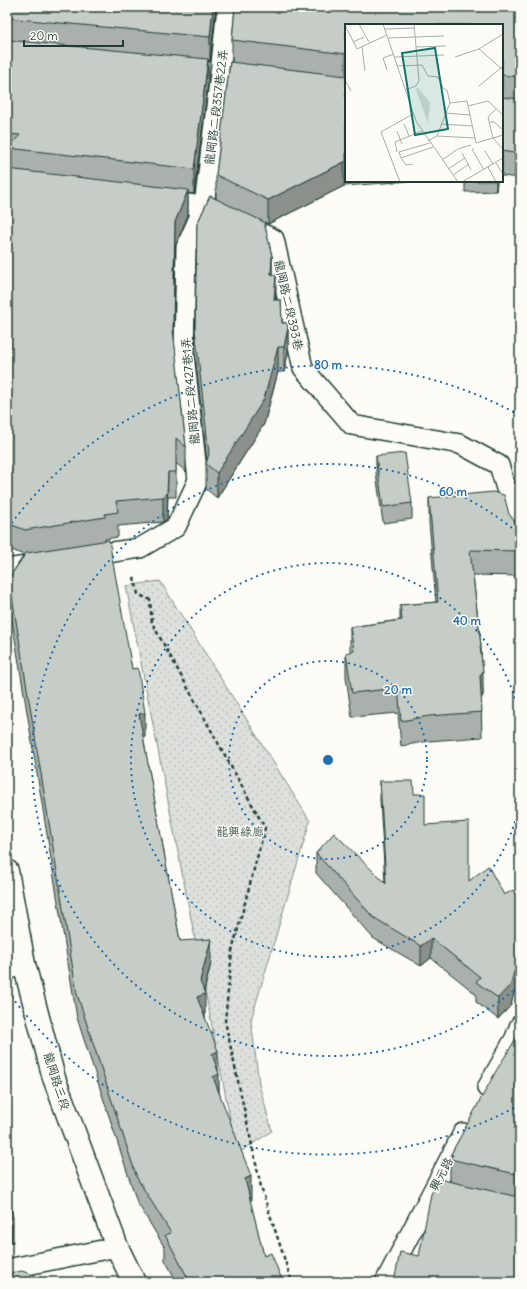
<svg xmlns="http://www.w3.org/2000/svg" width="527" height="1289" font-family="Delius,'LXGW WenKai TC',sans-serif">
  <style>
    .park { fill: url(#park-dots); stroke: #7e8e88 }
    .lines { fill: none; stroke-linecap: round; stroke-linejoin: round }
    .service-casing { stroke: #1f3d34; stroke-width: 22 }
    .secondary-casing { stroke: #1f3d34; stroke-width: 25 }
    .path { stroke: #1f3d34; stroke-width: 2.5; stroke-dasharray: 4 3; stroke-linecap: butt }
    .service { stroke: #fdfcf7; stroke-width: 19 }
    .secondary { stroke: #fdfcf7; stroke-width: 22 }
    .wall { fill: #aab0ab; stroke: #1f3d34 }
    .shaded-wall { fill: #8b908b; stroke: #1f3d34 }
    .building { fill: #c6cdc7; stroke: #1f3d34 }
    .ring { fill: none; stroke: #1f6fb2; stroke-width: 2; stroke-dasharray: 2 4 }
    .labels { text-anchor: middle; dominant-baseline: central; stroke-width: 3; stroke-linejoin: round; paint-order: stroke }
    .street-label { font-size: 12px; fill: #1f3d34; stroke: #fdfcf7 }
    .park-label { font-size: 12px; fill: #455e55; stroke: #fdfcf7 }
    .inset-road { fill: none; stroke: #a4b0a9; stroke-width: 1 }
    .view { fill: #0f766e; fill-opacity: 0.15; stroke: #0f766e; stroke-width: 2 }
    .inset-edge { fill: none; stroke: #1f3d34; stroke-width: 2 }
    .centre { fill: #1f6fb2; stroke: #fdfcf7; stroke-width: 2 }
    .ring-label { font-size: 12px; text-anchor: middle; font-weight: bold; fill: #1f6fb2; stroke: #fdfcf7; stroke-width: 3; stroke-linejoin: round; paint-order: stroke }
  </style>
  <defs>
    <pattern id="park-dots" width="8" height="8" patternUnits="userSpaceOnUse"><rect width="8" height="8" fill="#dde0db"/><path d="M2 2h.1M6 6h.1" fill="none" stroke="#bdc1bd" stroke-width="1.8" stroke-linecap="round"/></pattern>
  </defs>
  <rect width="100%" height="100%" fill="#fdfcf7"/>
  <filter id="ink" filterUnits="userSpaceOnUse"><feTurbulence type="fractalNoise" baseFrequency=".025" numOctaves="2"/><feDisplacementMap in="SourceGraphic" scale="8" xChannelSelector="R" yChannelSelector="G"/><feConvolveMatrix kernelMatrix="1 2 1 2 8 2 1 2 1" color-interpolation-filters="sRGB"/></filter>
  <g filter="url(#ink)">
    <path class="park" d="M160,581L310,821L251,1020L259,1084L272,1131L237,1154L126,586Z"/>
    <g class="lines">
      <g class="service-casing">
        <path id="service" d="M163,201L204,206L274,239L303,368L352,425L460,444L499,465L520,535
          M86,556L140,548L176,527L198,480L184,354L186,247L204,206L220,74L227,7
          M7,569L40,564
          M7,970L24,964
          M487,1088L515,1038L520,1025
          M7,1269L117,1247
          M385,1282L463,1133"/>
      </g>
      <g class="secondary-casing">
        <path id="secondary" d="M7,871L24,964L54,1078L117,1247L134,1282"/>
      </g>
      <path class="path" d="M134,577L138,594L150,600L152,623L265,828L232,951L225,1021L261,1187L292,1282"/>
      <use href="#service" class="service"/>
      <use href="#secondary" class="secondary"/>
    </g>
    <path class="wall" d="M7,7H216L210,62H208V84L194,194L188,193V215L175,247L173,332L186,447V472L176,463V497H168L167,519L163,522L118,526V537L105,539V540L132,669L145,737H143L180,941L211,963L204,992L205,1017L218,1070L219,1092L251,1201H250L264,1256L283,1282H177L165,1260V1248L137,1202L77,1018L9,602V578L24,555L7,548V169H8V159H7Z
      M235,7H520V178L502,176V25H346V181H411L344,186L268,224L264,222L272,256V275H276L275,300H281L282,323H287L288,328V353L284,372H278L264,424L217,498L206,489V464L207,461L195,353L197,224L210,196L216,199V175L230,62H232V40Z
      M446,181H497L496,191L465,192V183Z
      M376,456L412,503V519L383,523L376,473Z
      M429,498L509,514L519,534L520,576L473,575L481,646L483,695L481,699L482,737L429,741L401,746L398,713L352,717L346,677V653L350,652V627L400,620V605L436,602L429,522Z
      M380,781L414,794L425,825L469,881L514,992L511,1005L498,1019L476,1002V994L431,958L421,966L373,938L316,873V853L385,882L380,801Z
      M520,1032V1282L419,1256L450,1182V1159L451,1158V1154Z"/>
    <path class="shaded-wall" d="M213,7H216L210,62V37Z
      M208,59V84L194,194V169Z
      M344,162V186L268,224V200Z
      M496,181H497L496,191Z
      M188,190V215L175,247L173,354L175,222Z
      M272,256V281L271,274Z
      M276,275V300H274Z
      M288,328V353L284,372V347Z
      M278,347V372L264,424L217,498V473Z
      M168,472L167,519L163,522V497Z
      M483,671V695L480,701V676Z
      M145,713V737L139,738V714Z
      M431,938V958L421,966V946Z
      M211,939V963L203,995L205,994V1019L197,997L200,981Z
      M520,966V987L514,992L511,1005L498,1019V998L514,972Z
      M218,1051V1074H219V1098L213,1101L212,1054Z
      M251,1176V1201L245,1203V1179Z
      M13,1218V1242L7,1244V1220Z"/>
    <path class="building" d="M7,7H213L210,37L7,18Z
      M235,7H520V77L502,75V25H346V54L232,40Z
      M7,40L208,59L194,169L8,148L20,135L7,134Z
      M230,62L346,76V162H344L268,200L216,175Z
      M502,97L520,99V154L502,151Z
      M7,169L188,190L175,222L173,329L186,447L176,438V472H168L167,494L163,497L116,501L118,512L105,514V517L25,530L7,523Z
      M210,196L264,222L272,256L271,274L276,275L274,300H281L282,323H287L288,328L284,347H278L264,399L217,473L206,464L209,454L195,329L197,224Z
      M405,453L412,503L383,507L376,456Z
      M493,492L504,495L509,514L514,520L519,534L520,551L470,550L481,646H480L483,671L480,676L482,712L429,716L401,721L398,688L352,693L346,653L354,651L350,627L402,620L400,605L438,602L429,498Z
      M109,540L132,669L138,668L145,713L139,714L180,941L211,939L200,981L205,994L197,997L218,1051L212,1054L219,1074L213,1077L251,1176L245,1179L264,1256L271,1253L283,1282H190L165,1235L171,1233L137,1178L77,994L9,578L26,553Z
      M380,781H413L414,794H425V825L469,822V881L488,866L504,895L513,890L517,897L520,896V966L514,972L511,984L498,998L476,982L480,977L431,938L421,946L373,917L316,853L334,833L386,884Z
      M520,1032V1175L450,1159L453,1155L451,1154L496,1071Z
      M439,1179L518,1197H520V1282H394L400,1252L419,1256L431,1194Z
      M7,1192L13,1218L7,1220Z
      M22,1271L47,1280L48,1282H7V1274Z
      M382,1280L391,1282H381Z"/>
  </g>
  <g class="ring">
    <circle cx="328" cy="760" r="99"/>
    <path d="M520 804A197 197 0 1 1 520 716"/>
    <path d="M518 987A296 296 0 1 1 518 533"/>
    <path d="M519 1105A395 395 0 0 1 8 992M8 528A395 395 0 0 1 519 415"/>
  </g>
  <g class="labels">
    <g class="street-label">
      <text transform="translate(216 107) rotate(-83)">龍岡路二段357巷22弄</text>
      <text transform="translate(289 305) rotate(77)">龍岡路二段393巷</text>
      <text transform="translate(190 391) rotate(-95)">龍岡路二段427巷1弄</text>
      <text transform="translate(57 1081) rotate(72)">龍岡路三段</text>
      <text transform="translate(441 1174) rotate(-62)">興元路</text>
    </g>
    <g class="park-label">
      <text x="240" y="831">龍興綠廊</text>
    </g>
  </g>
  <g transform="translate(345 24)">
    <rect width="158" height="158" fill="#fdfcf7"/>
    <path d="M73,64L85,78L83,100L71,65Z" fill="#dde0db"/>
    <path class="inset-road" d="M14,0L24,18M38,0L71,97L113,158M0,1L12,25L42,11M40,5L69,4M43,14L99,12M8,18L19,13M17,23L20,47M71,23L101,22M134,25L158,46M50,33L99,31M110,33L134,25L158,10M52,42L77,41L83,52L93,53L98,64L102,66L105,79M42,46L38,34L49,30M0,56L6,67M134,62L158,42M60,66L71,62L74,57L69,0M123,82L143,77L158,91M151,85L143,93L148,114L158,125M100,89L125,91M144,98H149L157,105M59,100L64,112M96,100L127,102M52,107L57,120M92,112L130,114M83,117L92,112L105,79L122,77L131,119L158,111M85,119L54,128L56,134L88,123M128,124V127L139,146M140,127L148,140M52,128L50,118L77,107M117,129L126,146M56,134L61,141L68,140M97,136L113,125L126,121M151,139L158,150M143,143L151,158M103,145L120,134M108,151L124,140M55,158L36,108L68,90M117,158L158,134"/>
    <path class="view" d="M90,24L103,105L70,111L57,29Z"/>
    <rect width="158" height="158" class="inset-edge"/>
  </g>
  <circle cx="328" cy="760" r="6" class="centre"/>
  <g class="ring-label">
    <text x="328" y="369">80 m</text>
    <text x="453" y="496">60 m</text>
    <text x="467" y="625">40 m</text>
    <text x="398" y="694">20 m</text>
  </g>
  <rect width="527" height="1289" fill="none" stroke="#fdfcf7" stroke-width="24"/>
  <rect x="12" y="12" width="503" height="1265" fill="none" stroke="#1f3d34" stroke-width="1.5" filter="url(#ink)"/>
  <path d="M24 40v6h99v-6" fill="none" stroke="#1f3d34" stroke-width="2"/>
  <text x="30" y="40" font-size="12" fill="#1f3d34" stroke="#fdfcf7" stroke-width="3" paint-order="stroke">20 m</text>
</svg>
